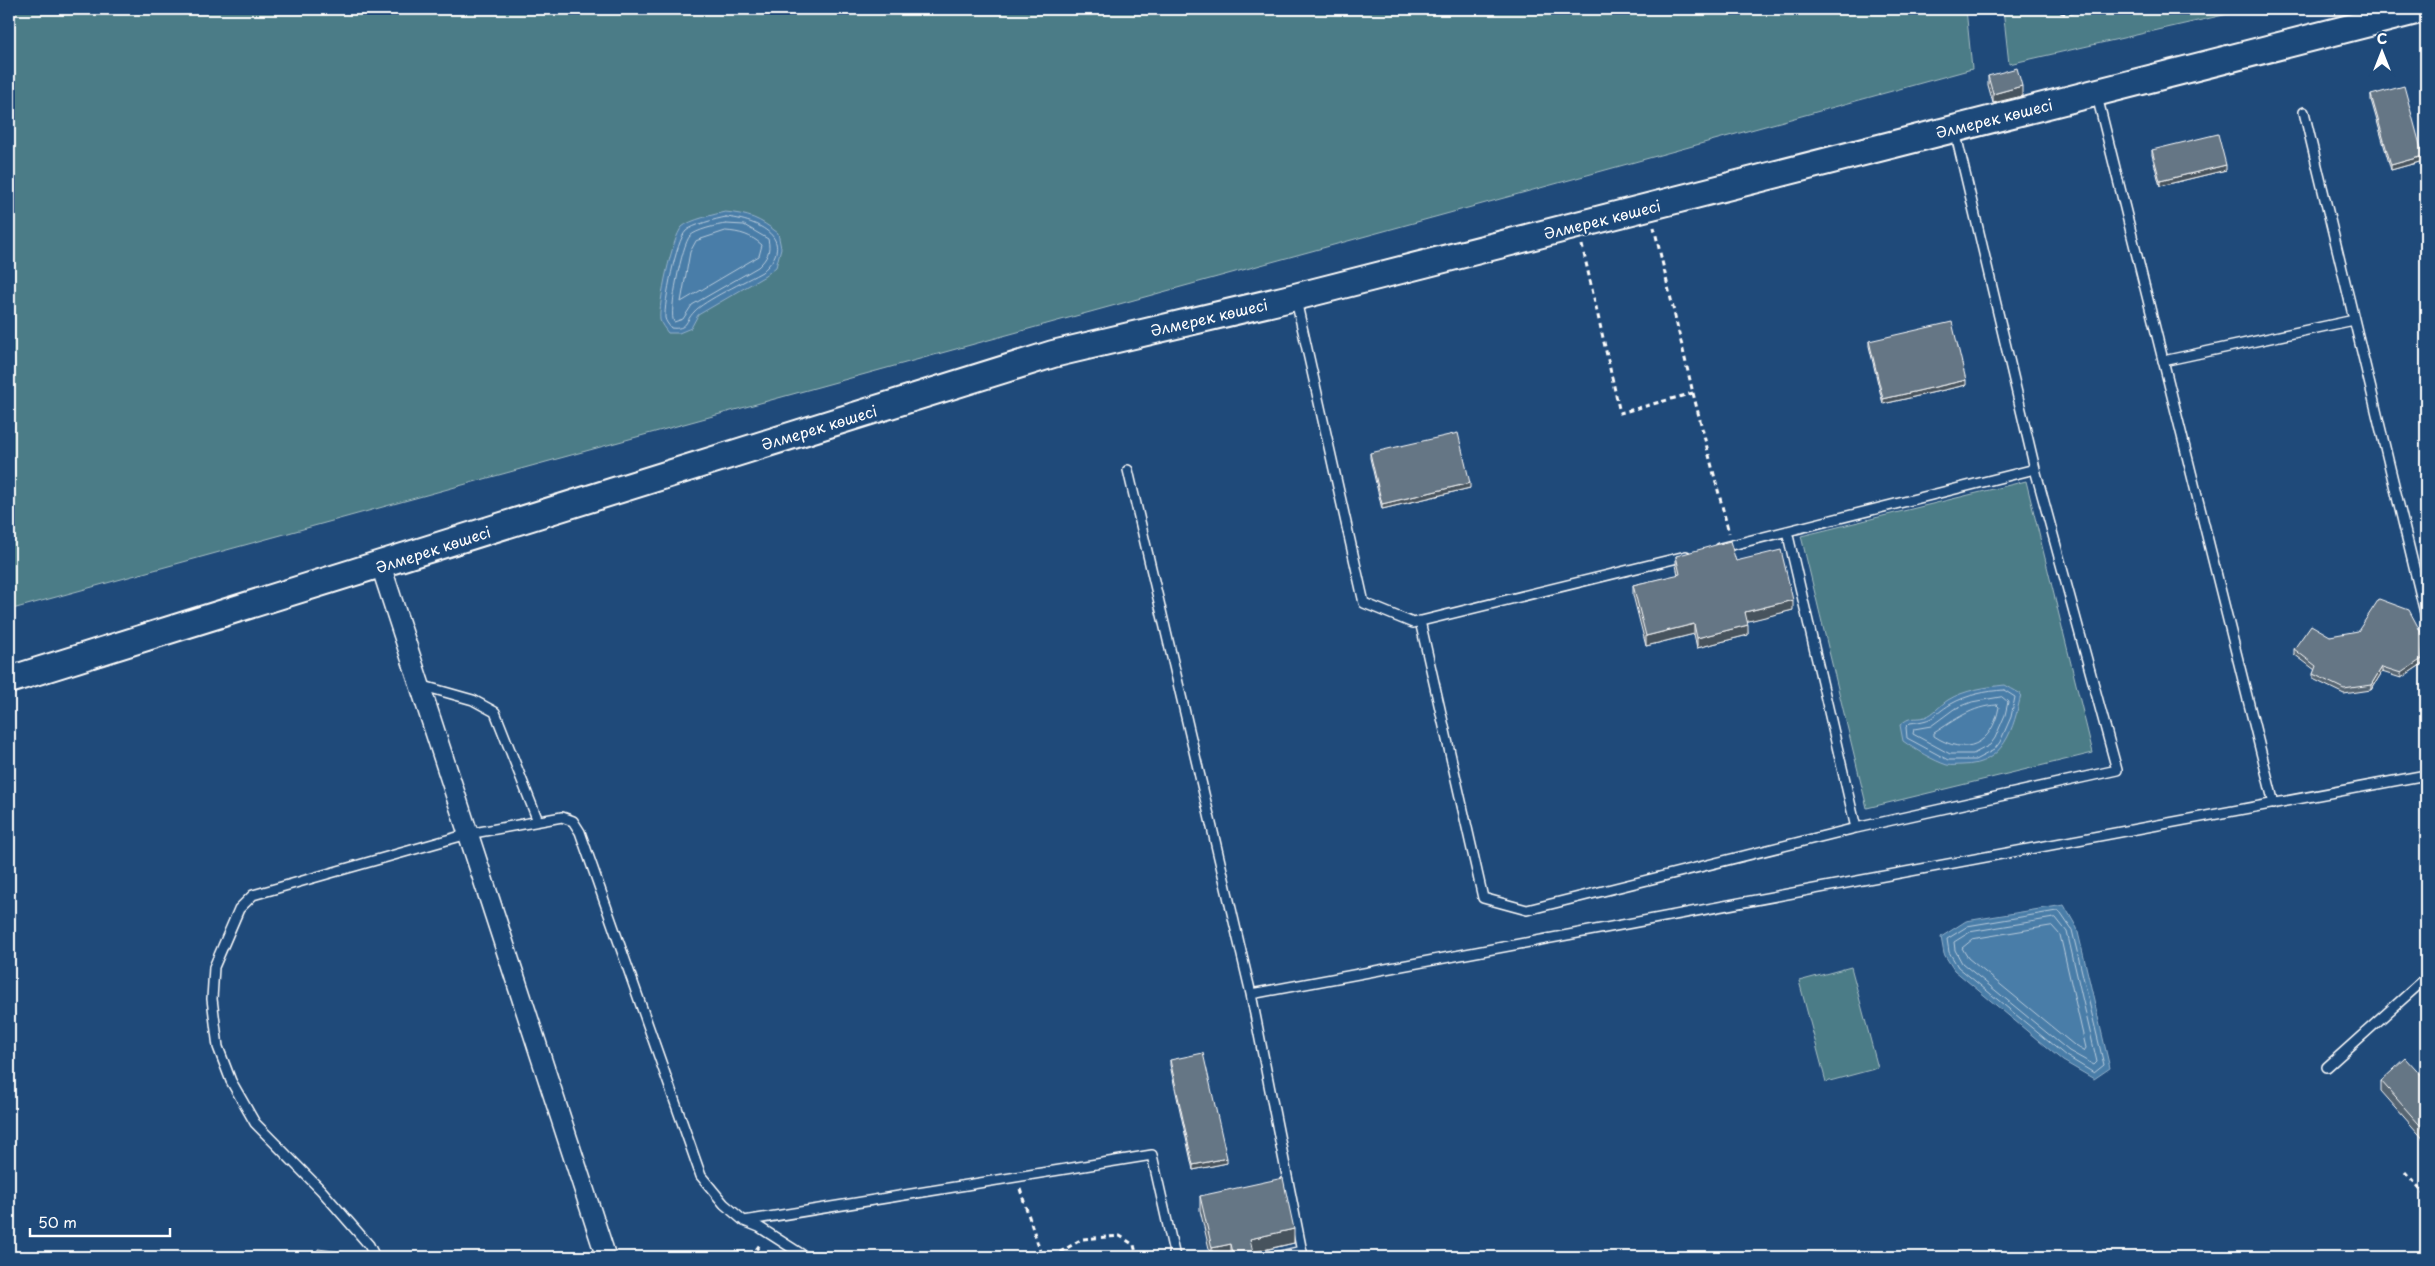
<svg xmlns="http://www.w3.org/2000/svg" width="2435" height="1266" font-family="'Playpen Sans',sans-serif">
  <style>
    .green { fill: #4c7c87; stroke: #a6bec3 }
    .water { fill: #4a7da8; stroke: #92b1cb }
    .lines { fill: none; stroke-linecap: round; stroke-linejoin: round }
    .shore { stroke: #b7cbdc; stroke-width: 1 }
    .lane-casing { stroke: #fff; stroke-width: 12 }
    .street-casing { stroke: #fff; stroke-width: 22 }
    .secondary-casing { stroke: #fff; stroke-width: 30 }
    .path { stroke: #fff; stroke-width: 3; stroke-dasharray: 5 4; stroke-linecap: butt }
    .lane { stroke: #1f4a7a; stroke-width: 9 }
    .street { stroke: #1f4a7a; stroke-width: 19 }
    .secondary { stroke: #1f4a7a; stroke-width: 26 }
    .wall { fill: #576572; stroke: #fff }
    .shaded-wall { fill: #47535d; stroke: #fff }
    .building { fill: #657685; stroke: #fff }
    .labels { text-anchor: middle; dominant-baseline: central; stroke-width: 4.5; stroke-linejoin: round; paint-order: stroke }
    .street-label { font-size: 15px; fill: #fff; stroke: #1f4a7a }
  </style>
  <rect width="100%" height="100%" fill="#1f4a7a"/>
  <filter id="ink" filterUnits="userSpaceOnUse"><feTurbulence type="fractalNoise" baseFrequency=".02" numOctaves="2"/><feDisplacementMap in="SourceGraphic" scale="10" xChannelSelector="R" yChannelSelector="G"/><feConvolveMatrix kernelMatrix="1 2 1 2 8 2 1 2 1" color-interpolation-filters="sRGB"/></filter>
  <g filter="url(#ink)">
    <path class="green" d="M9,9H1966L1972,69L9,610Z
      M2003,9H2250L2009,64Z
      M2026,481L2093,753L1867,808L1801,536Z
      M1851,967L1878,1068L1826,1082L1799,981Z"/>
    <path class="water" d="M725,212C749,214 760,219 778,233L781,248L776,267L765,276L698,315L691,328L679,333H668C665,329 661,324 660,320C658,304 672,238 682,227C689,220 716,214 725,212Z
      M2005,685L2021,694C2014,728 2004,765 1962,765C1957,765 1951,766 1947,765C1934,761 1914,749 1903,741L1900,725C1911,715 1913,720 1925,717C1934,714 1940,705 1948,700C1964,690 1986,687 2005,685Z
      M2064,905L2077,928L2110,1068L2094,1079L2063,1061L1954,970L1944,954L1941,937L1966,921Z"/>
    <g class="lines">
      <path class="shore" d="M726,217C758,220 799,239 762,272C748,280 703,301 694,312C685,321 688,330 671,328C668,324 666,322 665,318C664,303 676,241 686,231C692,225 716,219 726,217Z
        M726,224L744,225L768,239C771,251 767,259 758,267L692,305L683,319L674,322C668,314 682,244 690,236C696,230 717,225 726,224Z
        M726,231C740,232 751,235 762,245L759,256L681,302L690,252L696,241Z
        M2004,690L2015,697L2011,717L2000,742L1994,750L1975,760H1948L1907,738L1906,727L1910,723C1937,720 1931,716 1951,704C1967,695 1986,691 2004,690Z
        M2002,697L2008,702L2005,715L1995,738L1990,745L1973,754H1950L1913,734L1914,729L1931,726L1954,709L1972,702Z
        M1997,705L1999,707C1992,745 1966,757 1934,736V733C1955,720 1972,706 1997,705Z
        M2059,911L2072,930L2104,1065L2094,1073L2066,1056L1958,967L1949,952L1947,939L1968,926Z
        M2056,918L2067,932L2097,1062L2094,1065L2069,1051L1962,963L1955,950L1954,942L1970,932Z
        M2052,926L2060,935L2086,1048L2084,1051L2074,1045L1968,958L1962,948L1973,939Z"/>
      <g class="lane-casing">
        <path id="lane" d="M2097,96L2274,804
          M2304,112L2426,617
          M1296,300L1364,603L1413,623L1686,556
          M2163,361L2354,320
          M1128,470L1251,994L2426,775
          M1787,531L1856,828L2117,770L2035,469
          M1720,548L2035,469L1955,131
          M1420,621L1483,898L1527,910L1856,828
          M420,685L473,700L495,712L538,821
          M1251,994L1303,1257
          M2327,1067L2426,978
          M744,1221L1152,1155L1175,1257
          M375,1257L369,1245L321,1190L255,1123L231,1081L218,1047L212,999L214,967L239,909L253,895L468,834L562,817L573,821L580,832L701,1176L724,1204L744,1221L759,1227L806,1257
          M1275,1257L1302,1251"/>
      </g>
      <g class="street-casing">
        <path id="street" d="M381,566L606,1257"/>
      </g>
      <g class="secondary-casing">
        <path id="secondary" d="M9,680L1053,354L1295,297L2424,9"/>
      </g>
      <path class="path" d="M2052,9L2066,14L2091,9
        M1582,245L1620,413L1693,393L1654,227
        M1693,393L1729,533
        M2405,1172L2426,1195
        M1020,1189L1042,1257
        M751,1257L761,1243
        M1052,1257L1082,1239L1120,1236L1134,1245L1137,1257"/>
      <use href="#lane" class="lane"/>
      <use href="#street" class="street"/>
      <use href="#secondary" class="secondary"/>
    </g>
    <path class="wall" d="M1988,76L2022,96L1993,103L1988,85Z
      M2371,95L2423,161L2391,170L2371,100Z
      M2152,150L2226,170L2160,186L2152,155Z
      M1869,341L1966,385L1883,404L1869,346Z
      M1370,453L1470,488L1382,509L1370,458Z
      M1676,556L1736,561L1793,610L1747,621L1748,635L1697,648L1694,634L1646,646L1633,595V585L1678,575L1676,565Z
      M2330,636L2422,664L2401,678L2382,672L2371,690L2344,694L2313,679V674L2315,670L2294,654V649Z
      M1170,1060L1227,1163L1193,1170L1170,1065Z
      M2426,1080V1142L2381,1091V1081Z
      M1200,1196L1294,1243L1253,1253L1254,1257H1211L1200,1210Z"/>
    <path class="shaded-wall" d="M2022,86V96L1993,103V94Z
      M2423,156V161L2391,170V165Z
      M2226,165V170L2160,186V181Z
      M1966,380V385L1883,404V399Z
      M1470,483V488L1382,509V504Z
      M1793,600V610L1745,622V612Z
      M1694,624V634L1646,646V636Z
      M1748,625V635L1697,648V638Z
      M2423,636L2422,664L2401,678V673Z
      M2382,667V672L2371,690V685Z
      M1227,1158V1163L1193,1170V1165Z
      M1294,1229V1243L1250,1253V1239Z
      M1231,1244V1257H1212V1248Z"/>
    <path class="building" d="M2017,68L2022,86L1993,94L1988,76Z
      M2404,86L2423,156L2391,165L2371,95Z
      M2218,134L2226,165L2160,181L2152,150Z
      M1952,322L1966,380L1883,399L1869,341Z
      M1458,433L1470,483L1382,504L1370,453Z
      M1730,541L1736,561L1781,550L1793,600L1745,612L1748,625L1697,638L1694,624L1646,636L1633,585L1680,574L1676,556Z
      M2379,599L2409,610L2423,636L2422,659L2401,673L2382,667L2371,685L2344,689L2313,674L2316,666L2294,649L2311,625L2330,636L2358,631Z
      M1203,1053L1227,1158L1193,1165L1170,1060Z
      M2406,1058L2426,1080V1132L2381,1081Z
      M1283,1178L1294,1229L1250,1239L1254,1257H1234L1231,1244L1212,1248L1200,1196Z
      M318,1249L358,1254L357,1257H317Z"/>
  </g>
  <g class="labels">
    <g class="street-label">
      <text transform="translate(1994 118) rotate(-14)">Әлмерек көшесі</text>
      <text transform="translate(1602 219) rotate(-14)">Әлмерек көшесі</text>
      <text transform="translate(1209 317) rotate(-13)">Әлмерек көшесі</text>
      <text transform="translate(819 427) rotate(-17)">Әлмерек көшесі</text>
      <text transform="translate(433 549) rotate(-18)">Әлмерек көшесі</text>
    </g>
  </g>
  <rect width="2435" height="1266" fill="none" stroke="#1f4a7a" stroke-width="30"/>
  <rect x="15" y="15" width="2405" height="1236" fill="none" stroke="#fff" stroke-width="2" filter="url(#ink)"/>
  <g transform="translate(2382 52)" stroke="#1f4a7a" stroke-width="4" paint-order="stroke">
  <path d="M0-4L9 19L0 12L-9 19Z" fill="#ffffff"/>
  <text y="-8" font-size="14" font-weight="bold" text-anchor="middle" fill="#ffffff">С</text>
  </g>
  <path d="M30 1228v8h140v-8" fill="none" stroke="#ffffff" stroke-width="2.5"/>
  <text x="38" y="1228" font-size="15" fill="#ffffff" stroke="#1f4a7a" stroke-width="4" paint-order="stroke">50 m</text>
</svg>
